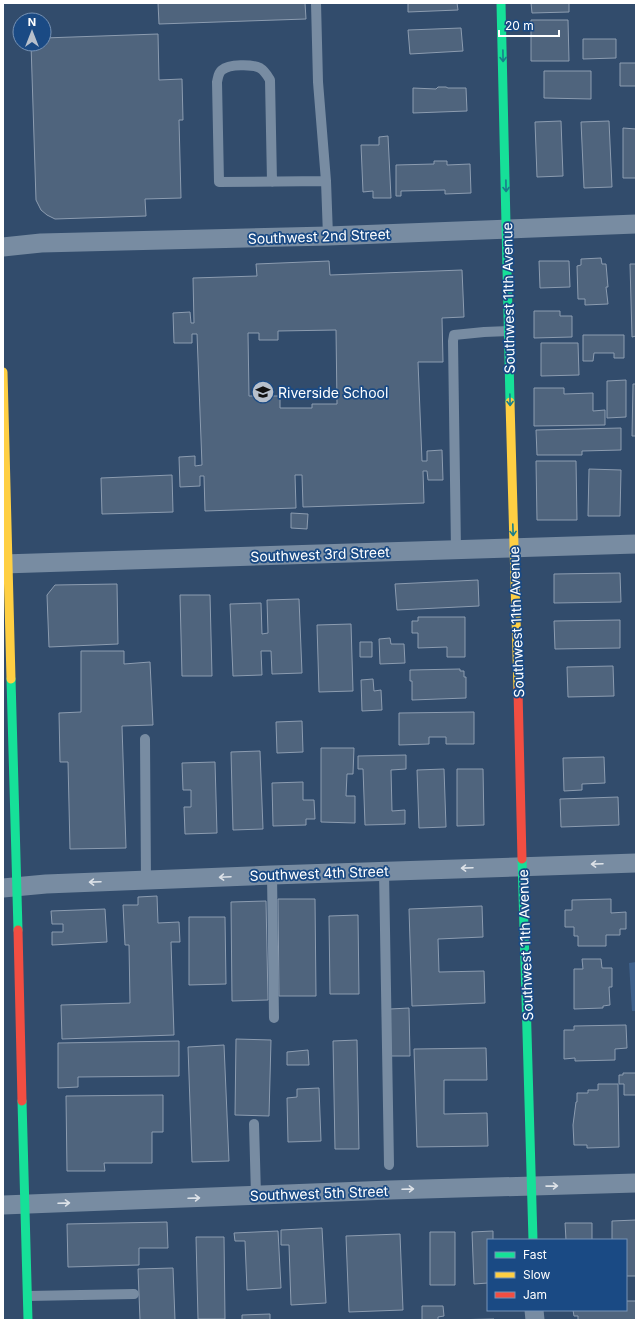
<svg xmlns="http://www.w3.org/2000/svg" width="639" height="1323" font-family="Inter,sans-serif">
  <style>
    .water { fill: #3f618b }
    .building { fill: #4f647d; stroke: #8c9cb0; fill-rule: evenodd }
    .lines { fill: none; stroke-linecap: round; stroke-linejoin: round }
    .lane { stroke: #788ca2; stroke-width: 10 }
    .street { stroke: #788ca2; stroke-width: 19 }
    .fast { stroke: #16e098; stroke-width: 9 }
    .slow { stroke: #ffcf43; stroke-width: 9 }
    .jam { stroke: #f24e42; stroke-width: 9 }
    .oneway { stroke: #197e8b }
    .oneway2 { stroke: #dde2e8 }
    .labels { text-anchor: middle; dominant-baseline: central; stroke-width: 3.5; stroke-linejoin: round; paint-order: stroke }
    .street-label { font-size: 14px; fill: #fff; stroke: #1a4a84 }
    .poi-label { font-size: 14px; fill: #fff; stroke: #1a4a84; text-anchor: start }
  </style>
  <rect width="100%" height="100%" fill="#324c6c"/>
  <path class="water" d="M636,962V1011H632L629,963Z"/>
  <path class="building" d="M158,3H305L306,19L159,24Z
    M408,3H457L458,10L408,12Z
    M531,3H569V12L532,13Z
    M531,20H568L569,61H531Z
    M461,28L463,51L410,54L408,30Z
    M158,34L159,80L182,79L183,120H179L181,198L145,199L146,216L55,219L47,215L41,210L36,200L31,44H44V38Z
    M583,39H616V58L583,59Z
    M620,63H636V86H620Z
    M544,71H591V99L544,98Z
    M438,87H446L448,88H466L467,111L413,113V88L436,89Z
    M561,121L563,176L537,177L535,122Z
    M609,121L612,187L584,188L581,122Z
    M623,128L636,129V178H623Z
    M388,136L391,198H373V191L363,192L361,145H379V137Z
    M434,161H447V165L470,164L471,193L445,194V190L401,191V196H396V165L434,164Z
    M601,258L602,264H606L608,287H606L608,304L585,305V299H578L577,266L581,265V259Z
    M329,261L330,275L462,270L464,317L442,318L443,362H418L422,461H427V451L442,450L443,480H428L427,471H423L424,503L303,507L302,475H295L296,508L205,511L204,476H200V486L180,487L179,457L195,456V466L202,465L197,334H192V343H174L173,313L190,312L191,323H194L193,278L257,276L256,264ZM336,330L337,404H312V408H280V396H249L248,333H259V340H278V331Z
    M539,261H569L570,287L540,288Z
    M630,264H636V336L632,337Z
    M534,311H560V316H572V337L534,338Z
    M583,335H624V358H614V353H594L593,361H583Z
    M541,343H578L579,375L541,376Z
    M626,380V417L607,418V381Z
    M633,384H636V436H632Z
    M534,388H564V394L593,393V411L605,410V425L534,426Z
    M621,428V450L582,451V455H537L536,430Z
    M536,461H576L577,520H537Z
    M589,469L621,470L620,516H588Z
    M172,475L173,512L102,514L101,478Z
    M291,513L308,514L307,529L291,528Z
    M620,573L621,602L554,603V574Z
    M478,580L479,606L397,610L395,584Z
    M117,584L118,644L49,647L47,595L55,585Z
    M180,595H210L212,676H182Z
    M299,599L302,673L272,674L271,651H261L262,675L233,676L230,604L261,603L262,634L268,633L267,600Z
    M418,617H465V657H447V647L418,648V633H412V621H418Z
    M620,620V648L555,649L554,621Z
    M351,624L353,691L319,692L317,625Z
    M390,638L391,644H404L405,663L380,664L379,639Z
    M360,642H372V657H360Z
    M81,651H124V664L150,662L153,725L122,726L126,848L70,849L68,762H60L59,713L81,712Z
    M613,666L614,696L568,697L567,667Z
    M460,669V671H464V677H466V698L412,700V681H410V670Z
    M373,679L374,691L381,690L382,710L362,711L361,680Z
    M474,712V744H446V737H429V744L399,745V713Z
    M302,721L303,752L277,753L276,722Z
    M321,748H354L353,774H347L346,796H355V823L321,822Z
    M260,751L263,829L233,830L231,752Z
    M406,755V769L391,770L392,811L405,810V824L365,825L363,769H358V756Z
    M604,757L605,783L582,784V790L564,791L563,758Z
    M215,762L217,833L185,834L184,807H191V790H183L182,763Z
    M444,769L446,827L419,828L417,770Z
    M457,769H483L484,825L457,826Z
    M303,782V800H314L315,819H306V825L273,826L272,783Z
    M618,797L619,825L561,827L560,799Z
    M157,896L158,923L179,922L180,942H171L174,1035L62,1039L61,1005L130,1003L129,945H125L123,905H138V897Z
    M278,899H315L316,996H279Z
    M611,899V913L626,912V929H620V935H606V946H578V936H574V927H565V910H572V900Z
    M266,901L268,1000L232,1001L231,902Z
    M482,906L483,937L438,939L439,972L484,971L485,1003L412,1006L409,909Z
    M105,909L107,942L52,945V932H63V924H52L51,911Z
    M358,915L359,994H330L329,916Z
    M189,917H225L226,984L189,985Z
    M582,959H601L602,968H612V987H609L610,1005L603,1006V1008L574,1009V969H583Z
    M409,1008L410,1056H391L390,1009Z
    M626,1025L627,1048L615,1049V1060L575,1061V1058L564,1059V1030H574V1026Z
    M236,1039L271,1040L269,1116L235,1115Z
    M357,1040L359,1149H335L333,1041Z
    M179,1041V1076L78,1077V1087L58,1088V1043Z
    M224,1045L229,1161L192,1162L188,1047Z
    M486,1048L487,1080H444V1114L487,1113L488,1146L417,1147L414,1049Z
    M308,1050L309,1065H287V1052Z
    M623,1073H636V1095H624V1084H619V1075H623Z
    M598,1084H618L619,1147L587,1148V1145H574L573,1125L576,1102H577V1093H588V1090H598Z
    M319,1088L321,1141L288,1142L287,1098L297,1097V1089Z
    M163,1095V1132H152V1163H104L105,1171H67L66,1096Z
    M636,1220V1276H626V1240H612V1221Z
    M167,1222L168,1248H139V1265L68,1267L67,1224Z
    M565,1223H592V1240H566Z
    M322,1228L326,1303L291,1305L289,1245H281V1230Z
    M278,1231L281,1288L247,1290L245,1241H235L234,1233Z
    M493,1231V1240H488V1283L474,1284L472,1232Z
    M430,1232H455V1285H430Z
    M400,1234L403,1310L349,1312L346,1236Z
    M196,1237H224L225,1319H198Z
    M173,1268L175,1320H182H140L138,1269Z
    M626,1301H636V1320H578V1316H574L573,1310H626Z
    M422,1306H443L444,1316L438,1317V1320H422Z
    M270,1314V1320H242V1315Z
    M494,1319V1320H446Z"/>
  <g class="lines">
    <path class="lane" d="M316,3L318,82L326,181
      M272,182L270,80C267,75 265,71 260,68C252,64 229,64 222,70C218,73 218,78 217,82L219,182L326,181L328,236
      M456,550L453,341L454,335L484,332L509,331
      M145,739L146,880
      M384,871L389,1165
      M272,875L274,1018
      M254,1124L256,1195
      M28,1296L134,1294"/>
    <path class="street" d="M3,247L41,243L328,236L636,224
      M3,564L636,544
      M3,888L46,884L272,875L636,863
      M3,1205L390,1190L636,1183
      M534,1310L535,1320"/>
    <path class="fast" d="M501,3L510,402
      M11,679L18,930
      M522,859L533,1240
      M22,1101L28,1320"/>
    <path class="slow" d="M3,372L11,679
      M510,402L518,690"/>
    <path class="jam" d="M518,690L522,859
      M18,930L22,1101"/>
  </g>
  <defs><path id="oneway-shaft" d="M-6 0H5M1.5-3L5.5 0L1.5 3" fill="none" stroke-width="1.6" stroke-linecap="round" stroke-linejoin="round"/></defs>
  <g class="oneway">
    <use href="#oneway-shaft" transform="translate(503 56) rotate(89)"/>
    <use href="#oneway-shaft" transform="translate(506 186) rotate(89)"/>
    <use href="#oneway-shaft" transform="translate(510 400) rotate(89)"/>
    <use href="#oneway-shaft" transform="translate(513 530) rotate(88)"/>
  </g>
  <g class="oneway2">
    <use href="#oneway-shaft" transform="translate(597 864) rotate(178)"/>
    <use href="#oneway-shaft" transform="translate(467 868) rotate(178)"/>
    <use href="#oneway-shaft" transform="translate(225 877) rotate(177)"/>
    <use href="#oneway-shaft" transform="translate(95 882) rotate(178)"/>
    <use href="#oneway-shaft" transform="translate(552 1186) rotate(-1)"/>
    <use href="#oneway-shaft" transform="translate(408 1189) rotate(-2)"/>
    <use href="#oneway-shaft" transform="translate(194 1198) rotate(-2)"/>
    <use href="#oneway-shaft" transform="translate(64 1203) rotate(-2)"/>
  </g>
  <defs>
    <g id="school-disc" transform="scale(1.15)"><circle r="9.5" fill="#b7c0cc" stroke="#1a4a84"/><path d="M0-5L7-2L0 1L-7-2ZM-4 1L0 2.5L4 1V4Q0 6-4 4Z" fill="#111"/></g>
  </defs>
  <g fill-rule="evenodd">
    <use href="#school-disc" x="263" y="392"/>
  </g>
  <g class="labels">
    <g class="street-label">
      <text transform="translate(319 236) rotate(-2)">Southwest 2nd Street</text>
      <text transform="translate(508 298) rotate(-91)">Southwest 11th Avenue</text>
      <text transform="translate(320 554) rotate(-2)">Southwest 3rd Street</text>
      <text transform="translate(516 622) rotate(-92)">Southwest 11th Avenue</text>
      <text transform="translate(319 873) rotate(-2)">Southwest 4th Street</text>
      <text transform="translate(525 945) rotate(-92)">Southwest 11th Avenue</text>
      <text transform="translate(319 1193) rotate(-2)">Southwest 5th Street</text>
    </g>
    <g class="poi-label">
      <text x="278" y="392">Riverside School</text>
    </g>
  </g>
  <rect width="639" height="1323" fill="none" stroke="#ffffff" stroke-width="8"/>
  <rect x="487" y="1239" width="140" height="72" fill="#1a4a84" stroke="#7692b5"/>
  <rect x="495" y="1252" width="20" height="6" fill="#16e098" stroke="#7692b5"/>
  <text x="523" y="1259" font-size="12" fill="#ffffff">Fast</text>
  <rect x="495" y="1272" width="20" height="6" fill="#ffcf43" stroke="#7692b5"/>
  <text x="523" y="1279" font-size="12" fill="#ffffff">Slow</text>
  <rect x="495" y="1292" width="20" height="6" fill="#f24e42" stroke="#7692b5"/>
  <text x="523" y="1299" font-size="12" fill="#ffffff">Jam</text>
  <g transform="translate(32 32)"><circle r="19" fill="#1a4a84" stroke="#7692b5"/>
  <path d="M0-3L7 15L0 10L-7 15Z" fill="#b7c0cc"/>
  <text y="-6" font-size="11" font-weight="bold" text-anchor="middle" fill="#ffffff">N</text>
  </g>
  <path d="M499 30v6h60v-6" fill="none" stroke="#ffffff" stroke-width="2"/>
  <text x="505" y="30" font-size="12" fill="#ffffff" stroke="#1a4a84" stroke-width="3" paint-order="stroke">20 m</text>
</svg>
